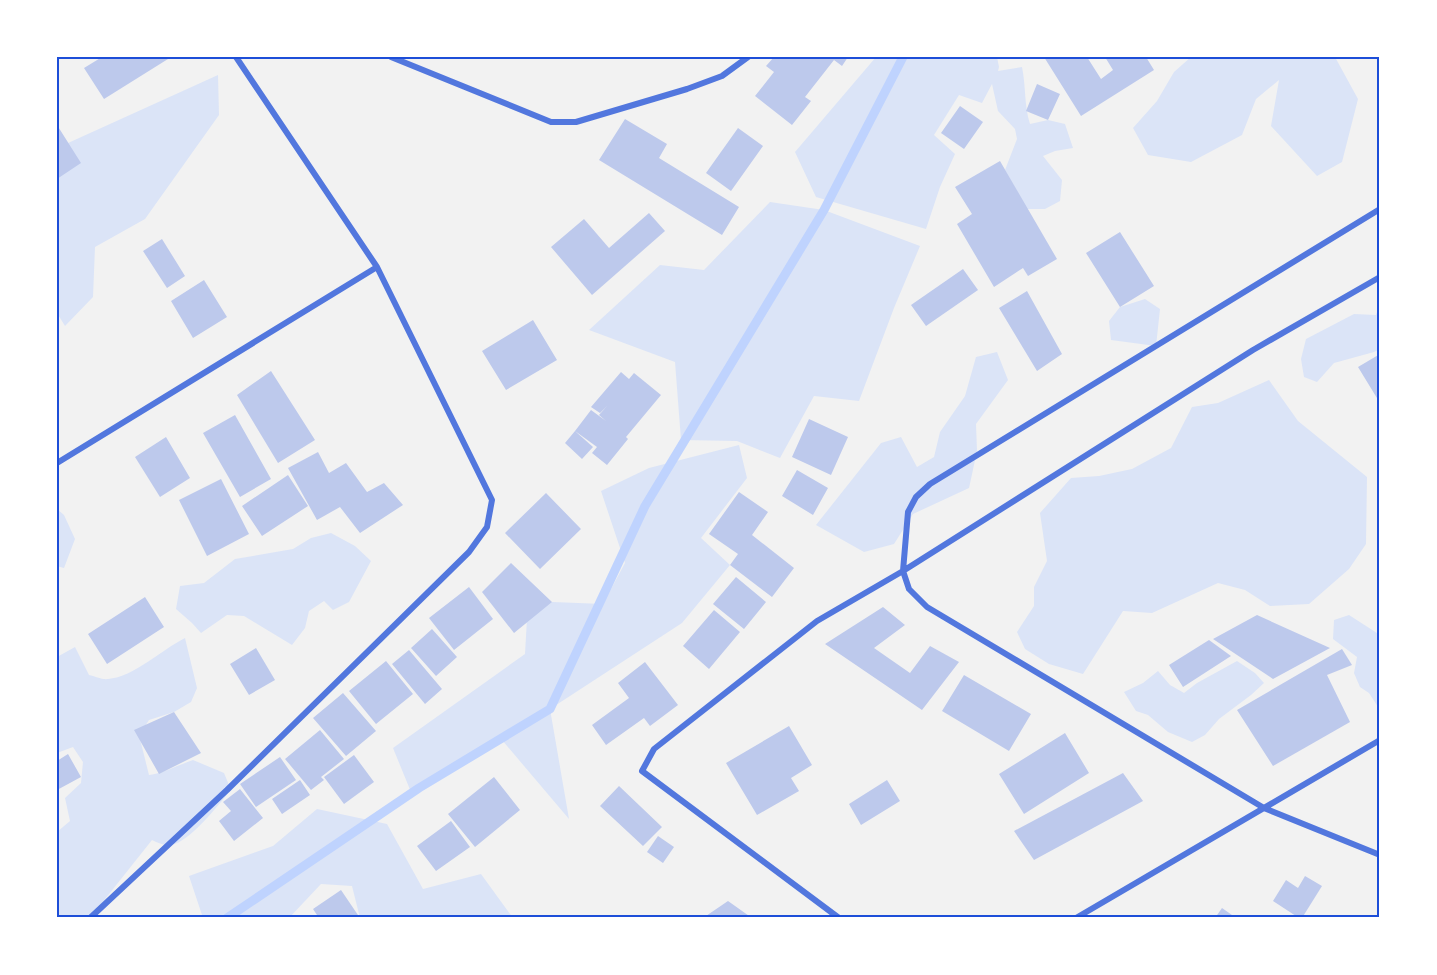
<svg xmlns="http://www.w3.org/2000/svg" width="1437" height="975" font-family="'PT Sans',sans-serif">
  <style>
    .green { fill: #dbe4f7 }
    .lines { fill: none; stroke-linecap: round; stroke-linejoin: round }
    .stream { stroke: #bfd3fe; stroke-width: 9 }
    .building { fill: #bdc9ec }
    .minor { stroke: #5277de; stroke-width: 6 }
    .neatline { fill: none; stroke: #1d4ed8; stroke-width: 2 }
  </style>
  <rect width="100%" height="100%" fill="#f2f2f2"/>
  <path class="green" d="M876,57H997L999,67L998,71L1022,67C1026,86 1024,105 1030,124L1048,120L1065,124L1073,148L1055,151L1043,156L1062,180L1060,201L1045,209H1027L1005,170L1017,139L1015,129L998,111L992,84L982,103L959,95L934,135L955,154L940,187L926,229L816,197L795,152Z
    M1191,57H1335L1358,99L1342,162L1317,176L1271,126L1279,80L1256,99L1242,135L1191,162L1148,155L1133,128L1157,101L1174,72Z
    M218,75L219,115L145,219L95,247L93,297L65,326L57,313V148Z
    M770,202L824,210L920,246L894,308L859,401L814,396L780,458L737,441L681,440L675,362L589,330L660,265L704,270Z
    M1145,299L1160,309L1156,346L1111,340L1109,321L1120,307Z
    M1380,303V349L1374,352L1334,363L1317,382L1304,377L1301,359L1306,339L1354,314L1376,315Z
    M997,352L1008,380L976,424L977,451L969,488L913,514L894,544L864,552L816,525L881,443L901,437L917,467L934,457L940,432L965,396L976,357Z
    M1269,380L1298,421L1367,477L1366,544L1349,569L1309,604L1270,606L1245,590L1218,583L1152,613L1123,611L1083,674L1049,664L1025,649L1017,632L1034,606V587L1047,561L1040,513L1071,478L1099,476L1132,469L1171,448L1192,407L1218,403Z
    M739,445L747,478L701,538L730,565L682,623L550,709L569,819L502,740L411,792L393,748L525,654L528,601L603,604L625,563L601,491L649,468Z
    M57,509L64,515L75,539L64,568L57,566Z
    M331,533L355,546L371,561L349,602L333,610L324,601L309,611L305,628L292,645L244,616L227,615L201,633L192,623L176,609L180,586L204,583L235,559L293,549L311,538Z
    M1349,615L1380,635V710L1369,693L1360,687L1354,673L1357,657L1333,639L1334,620Z
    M185,638L197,688L191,702L174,712L149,720L139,735L149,775C164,773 178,765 193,760L224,773L231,790C218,805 190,842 171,845C165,846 158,843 152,840L94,913L86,918H57V832L70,821L65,798L81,783L83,762L73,747L57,753V657L75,647L89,675C95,676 102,680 108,679C134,677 161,650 185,638Z
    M1237,661L1255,673L1264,683L1251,695L1219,719L1205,735L1192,742L1168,732L1148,715L1136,711L1124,692L1143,683L1158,671L1170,685L1184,693L1197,683Z
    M317,809L387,824L423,889L481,874L513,918H360L352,886L321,884L289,918H203L189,876L273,846Z"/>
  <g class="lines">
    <path class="stream" d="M227,918L419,788L550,709L645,506L824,210L903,57"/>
  </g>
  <path class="building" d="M102,57H167L168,59L104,99L84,68Z
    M774,57H848L842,66L834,60L805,97L811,101L792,125L755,96L774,72L766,66Z
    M1044,57H1087L1101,79L1113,70L1105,57H1146L1154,70L1081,116Z
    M1037,84L1060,94L1048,120L1026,111Z
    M960,106L983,122L964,149L941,133Z
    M625,119L667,144L659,158L739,207L722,235L599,160Z
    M57,125L81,163L57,179Z
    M738,128L763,146L731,191L706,173Z
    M1000,161L1057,259L1028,276L1023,268L994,287L957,224L972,214L955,187Z
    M649,213L665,231L592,295L551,247L584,219L609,248Z
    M1120,232L1154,286L1120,307L1086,253Z
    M162,239L185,276L167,288L143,251Z
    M963,269L978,290L926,326L911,305Z
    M204,280L227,317L193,338L171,301Z
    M1027,291L1062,354L1037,371L999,308Z
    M533,320L557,360L506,390L482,351Z
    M1380,354V403L1358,367Z
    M271,371L315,440L278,463L237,395Z
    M621,372L629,379L634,373L661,395L626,437L628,439L607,465L592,453L597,447L575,431L591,410L606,421L599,415L607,406L600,413L591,407Z
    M235,415L271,479L240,497L203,433Z
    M809,419L848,437L831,475L792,457Z
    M575,431L593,447L582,459L565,443Z
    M166,437L190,478L160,497L135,457Z
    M318,452L329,473L346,463L367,492L384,483L403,505L360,533L340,507L317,520L288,468Z
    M797,470L828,488L813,515L782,496Z
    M288,475L308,506L262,536L242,506Z
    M221,479L249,534L207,556L179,500Z
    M739,492L768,512L752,535L794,568L772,597L730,565L738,554L709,534Z
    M546,493L581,529L540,569L505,533Z
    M511,563L552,602L514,633L482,592Z
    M736,577L766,602L744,629L713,604Z
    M469,587L493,619L454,650L429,618Z
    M145,597L164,627L107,664L88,634Z
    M883,607L905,625L874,648L910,673L930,646L959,662L922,710L825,644Z
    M714,610L740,632L709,669L683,646Z
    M1257,615L1330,648L1273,679L1213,639Z
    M432,629L457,657L436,676L411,648Z
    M1209,640L1231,656L1183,687L1169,665Z
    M256,648L275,680L249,695L230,664Z
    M1342,649L1352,665L1327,675L1350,722L1273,766L1237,710Z
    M409,650L442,689L425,704L392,664Z
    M386,661L413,694L376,724L349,691Z
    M645,662L678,705L650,726L644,718L606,745L592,725L629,698L618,683Z
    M964,675L1031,714L1009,751L942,711Z
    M343,693L376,731L346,756L313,718Z
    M174,712L201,753L159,774L134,730Z
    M789,726L812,765L791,778L799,791L757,815L726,763Z
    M320,730L344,759L321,777L324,780L311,790L285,759Z
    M1065,733L1089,773L1024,814L999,774Z
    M68,754L81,777L57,790V761Z
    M354,755L374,782L344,804L324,777Z
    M280,757L296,780L256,807L240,784Z
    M1123,773L1143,801L1034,860L1014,831Z
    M494,777L520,810L475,847L448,814Z
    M300,780L310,795L282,814L272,799Z
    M887,780L900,801L861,825L849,804Z
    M619,786L662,827L643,846L600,806Z
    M240,789L263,818L234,841L219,821L231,811L223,802Z
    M451,821L470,847L436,871L417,846Z
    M658,836L674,847L663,863L647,852Z
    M1305,876L1322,886L1302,918H1299L1273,901L1286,880L1298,888Z
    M341,890L360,918H319L313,909Z
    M728,901L752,918H703Z
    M1222,908L1232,915L1230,918H1215Z"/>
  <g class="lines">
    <path class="minor" d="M391,57L551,122H576L687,89L722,76L748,57
      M1380,209L930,484L916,497L908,512L903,571L909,589L927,607L1264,808L1380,855
      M57,463L377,267
      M90,918L227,790L469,552L487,527L492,500L377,267L236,57
      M839,918L642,771L654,749L817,621L903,571L1253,350L1380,277
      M1076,918L1380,740"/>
  </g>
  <rect width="1437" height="975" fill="none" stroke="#ffffff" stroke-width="117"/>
  <rect x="58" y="58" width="1320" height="858" class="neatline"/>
</svg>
